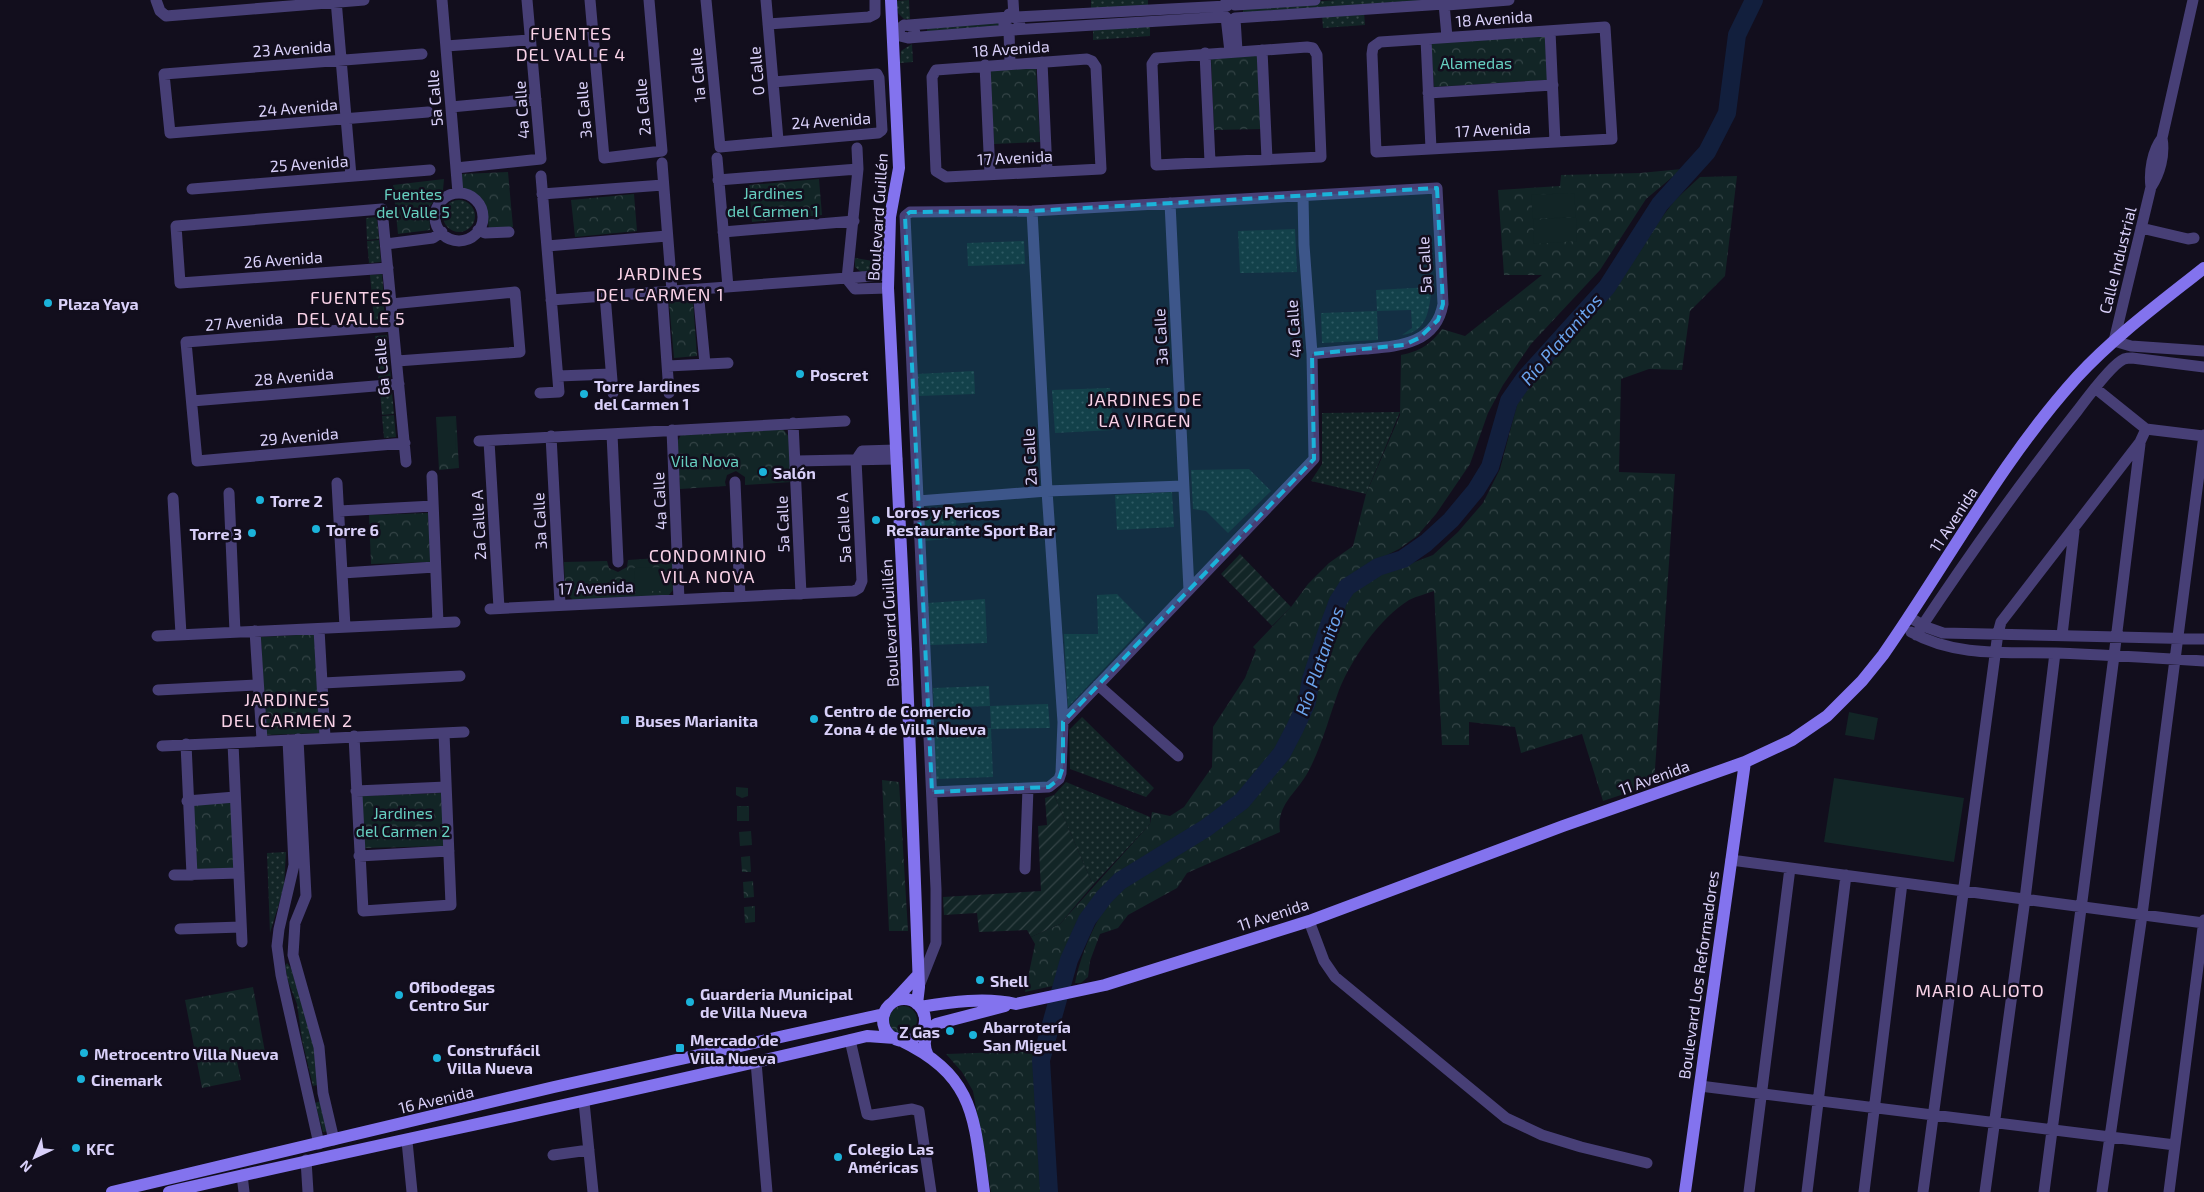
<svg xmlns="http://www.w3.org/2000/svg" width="2204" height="1192" font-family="'Exo 2',sans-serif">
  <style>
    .grass { fill: url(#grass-dots) }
    .forest { fill: url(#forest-crowns) }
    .garden { fill: url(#garden-furrows) }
    .pitch { fill: #122526 }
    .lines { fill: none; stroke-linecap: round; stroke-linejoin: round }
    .river { stroke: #121f3d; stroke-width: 18 }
    .minor { stroke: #473f76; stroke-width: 11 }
    .secondary { stroke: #8373ee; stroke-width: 12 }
    .marked { fill: #1bb3da; fill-opacity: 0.2; stroke: #1bb3da; stroke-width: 4; stroke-dasharray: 10 6; stroke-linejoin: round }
    .poi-dot { fill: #1bb3da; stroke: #120e1d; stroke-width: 2 }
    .labels { text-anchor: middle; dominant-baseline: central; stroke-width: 5; stroke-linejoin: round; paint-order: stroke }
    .street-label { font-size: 16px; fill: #d9d0f9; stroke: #120e1d }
    .park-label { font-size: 16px; fill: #66cfc0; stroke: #120e1d }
    .poi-label { font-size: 16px; font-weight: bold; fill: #d9d0f9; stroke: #120e1d; text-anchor: start }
    .neighbourhood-label { font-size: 18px; letter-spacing: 1px; fill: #f9d2e7; stroke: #120e1d }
    .water-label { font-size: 18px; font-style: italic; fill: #6ba3ed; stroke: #120e1d }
  </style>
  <defs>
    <pattern id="grass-dots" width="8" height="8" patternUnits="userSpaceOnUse" patternTransform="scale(1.25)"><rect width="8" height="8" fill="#122526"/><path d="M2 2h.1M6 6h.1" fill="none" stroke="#344446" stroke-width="1.8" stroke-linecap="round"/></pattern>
    <pattern id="forest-crowns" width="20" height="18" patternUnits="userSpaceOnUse" patternTransform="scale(1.25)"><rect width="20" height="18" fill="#122526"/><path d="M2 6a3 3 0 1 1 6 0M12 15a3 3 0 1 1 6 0" fill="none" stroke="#344446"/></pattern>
    <pattern id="garden-furrows" width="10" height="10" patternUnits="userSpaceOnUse" patternTransform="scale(1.25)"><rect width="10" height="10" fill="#122526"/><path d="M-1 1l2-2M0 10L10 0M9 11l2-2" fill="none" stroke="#344446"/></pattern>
  </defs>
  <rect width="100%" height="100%" fill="#120e1d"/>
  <path class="grass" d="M909,0L910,19H904L898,13L895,1Z
    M1091,0H1148V7L1091,10Z
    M1337,0H1435L1243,16V6Z
    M1364,12L1365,25L1323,28L1322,14Z
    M999,19L1000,28L927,34V25Z
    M1150,25V36L1093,40V29Z
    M912,44L913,62L900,63L901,51Z
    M443 216a16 16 0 1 1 32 0a16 16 0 1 1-32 0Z
    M377,217L379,239L367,240L366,218Z
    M1295,229L1297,272L1240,273L1238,231Z
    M379,240L381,262L369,263L367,241Z
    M1024,241L1025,264L968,266L967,243Z
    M855,258L879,262V266L872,271L861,272L855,267Z
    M382,274L384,296L372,297L370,275Z
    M1432,287C1429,309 1428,332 1402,335L1412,328L1411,310L1377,311L1378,340L1322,343L1321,313L1377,311L1376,290Z
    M383,297L385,319L374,320L372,298Z
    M387,335L389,357L377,358L375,336Z
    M389,358L391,380L379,381L377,359Z
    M974,371L975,394L918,396L917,374Z
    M1110,388L1113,430L1055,433L1052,390Z
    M392,392L394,414L382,415L380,393Z
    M1400,412L1366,494L1311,481L1322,464V413Z
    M394,415L396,437L384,438L382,416Z
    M1249,469L1271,491L1228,533L1206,511L1193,509L1191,470Z
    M1172,492L1174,527L1117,530L1115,495Z
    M955,509L957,538L924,541L922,511Z
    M1117,594L1146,624L1068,707L1064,634H1098L1097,595Z
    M985,599L987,643L930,645L928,603Z
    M989,686L990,706L1048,704L1050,728L991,729L993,777L936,779L934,731L991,728L990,706L934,708L933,688Z
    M1082,717L1154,788L1146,797L1070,769L1069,730Z
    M1066,782L1150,817V824L1093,885L1054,795Z
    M286,852L284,887L270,933L267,853Z
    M287,963L291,968L314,1046L317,1085L313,1086L302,1040L297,1004L288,981L285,966Z
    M321,1101L328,1131L323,1132L315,1103Z"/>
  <path class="forest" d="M1545,36L1548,80L1434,87L1431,43Z
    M1258,55L1261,129L1214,130L1211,57Z
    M1036,68L1040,142L994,144L989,70Z
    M1682,169L1646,199L1600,270L1531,344L1503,385L1488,413L1470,464L1436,514L1417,536L1399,549L1357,570L1344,581L1332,601L1321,628L1300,698L1282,742L1257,775L1224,808L1162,847L1141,864L1115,877L1092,901L1076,923L1065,951L1057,985L1025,992L1035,944L1031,937L1060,924L1150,824L1152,812L1170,816L1184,807L1212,767L1213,727L1245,678L1256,650L1253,647L1291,607L1308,584L1329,563L1353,546L1366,494L1400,415L1401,355C1420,351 1430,345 1442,329L1465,336L1542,275H1504L1498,190L1560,186L1561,175L1640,173Z
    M508,172L513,227L489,229C487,207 482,199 462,189V174Z
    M1737,176L1725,276L1690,311L1682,370L1649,369L1621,379L1619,472L1675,474L1654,784L1603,801L1582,734L1521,753L1515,727L1469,722V745H1442L1434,591C1426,594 1417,596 1409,600C1380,618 1352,658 1339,690C1329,717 1322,746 1308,772C1297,793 1276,804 1280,832L1187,873L1177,888L1128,915L1118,928L1100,934L1090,961L1088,977L1081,983H1075C1081,953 1099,908 1123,886C1136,875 1153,871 1165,859L1244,804L1263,783L1284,757L1299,730L1312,700L1336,623L1354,589L1365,581L1433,555L1458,532L1483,503L1500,469L1518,401L1619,283L1659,221L1675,200L1700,177Z
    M444,179L443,190L429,207L430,230L398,234L393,185Z
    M819,179L822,215L752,222L749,185Z
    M634,194L637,231L575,237L571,200Z
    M693,301L697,356L674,358L669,302Z
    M456,416L459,468L439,470L436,417Z
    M783,429L789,437L791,482L745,485V477L736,471L727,475L725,482L726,486L680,489L677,442L681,435Z
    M428,513L431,562L371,564L369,515Z
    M673,557V590L668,596L573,600L565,592L564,562L607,561L609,568L618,572L627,567L628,560Z
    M315,634L320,733L265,735L261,637Z
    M882,780L899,782L908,931H889Z
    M736,787L748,788V796L742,798L736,795Z
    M442,793L444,846L364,848L361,796Z
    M231,802L234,869L194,870L191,804Z
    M737,806H749V821H737Z
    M751,831L752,845L740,846L739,832Z
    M750,856L751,872H742L741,857Z
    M753,881L754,897L744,898L743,882Z
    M755,906V922L745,923L744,907Z
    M253,987L265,1052L236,1057L241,1080L202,1088L185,1000Z
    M889 1020a14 14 0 1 1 28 0a14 14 0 1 1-28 0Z
    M1034,1051L1045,1192H991L973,1091L962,1072L946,1054Z"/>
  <path class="garden" d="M1240,554L1291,607L1272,626L1221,574Z
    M1054,795L1093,885L1060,924L1031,937L1027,930L979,932L977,913L944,915L943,897L1041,891L1038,826L1047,825L1045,798Z"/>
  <path class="pitch" d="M1574,193L1576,217L1533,219L1531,195Z
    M1576,217L1577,241L1534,244L1533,220Z
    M437,418H455L456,449H438Z
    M666,567L667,591H635L634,568Z
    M598,581V593L579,594L578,582Z
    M1849,712L1878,718L1874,740L1845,735Z
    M1834,778L1964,798L1954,862L1824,842Z"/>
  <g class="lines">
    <path class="river" d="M1049,1192L1041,1060L1069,960L1087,920L1104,897L1120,881L1206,828L1242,801L1282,753L1295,728L1307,702L1311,679L1328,628L1338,601L1347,587L1378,567L1403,559L1426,543L1451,520L1476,490L1490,467L1509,401L1525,378L1607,287L1660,204L1707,152L1727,113L1737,35L1754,0"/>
    <path class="minor" d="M156,0L160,11L166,16L364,0
      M336,0L351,176
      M442,0L458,193
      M590,0L604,158L662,151L649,0
      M706,0L720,147L878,133L882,130L879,78L877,74L773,82
      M766,0L778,140
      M1013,0L1014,17L1227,6L1226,0
      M1234,0L1235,5L1315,0
      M1440,2L1447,5L1509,0
      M768,24L869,17L875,14V0
      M909,25L1009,17V14
      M1605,27L1612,139L1376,152L1372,54L1373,47L1380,42Z
      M1015,30L1020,25L1018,18L1011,17L1004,20V26L1012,30L1226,17L1230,52
      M1550,31L1555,142
      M910,38L915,33L913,26L904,25L899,29L900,36L908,38L1009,30L1010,64
      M1426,39L1431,149
      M446,46L529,40
      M1307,47L1313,48L1317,55L1321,157L1156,165L1152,64L1156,58Z
      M1262,50L1267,159
      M1237,51L1235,18L1444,4L1447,37
      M1205,53L1210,162
      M422,54L164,74L170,133L428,112
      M1087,59L1092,61L1096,67L1101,169L946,177L936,171L932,77L936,70Z
      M1042,62L1047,171
      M985,65L990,174
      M1428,93L1553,85
      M451,107L536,99
      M2162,138C2152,151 2149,172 2151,187L2114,341L2131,346L2204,351
      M857,148L858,169L847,279L855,289L888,288
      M717,158L728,287
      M662,163L672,291
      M456,168L541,159L527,0
      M718,180L858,169
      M2151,187C2160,173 2165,155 2162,138L2193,0
      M192,189L430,170
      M435 217a24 24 0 1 1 48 0a24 24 0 1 1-48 0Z
      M542,194L663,185
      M1170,203L1189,590
      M2141,228L2188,239L2194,238
      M478,230L485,233L509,232
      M723,232L854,221
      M386,244L433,238L442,232
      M547,246L667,236
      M388,268L180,283L176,226L382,209L406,462
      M698,290L705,364
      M662,292L669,393
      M605,295L613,393
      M551,300L888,275
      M391,304L515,292L520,352L397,361
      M393,326L186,342L197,461L405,443
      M668,366L728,363
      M558,376L611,374
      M2095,388L2146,429L2204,436
      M540,393L559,392L541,176
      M192,401L399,384
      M793,423L801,594
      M672,430L679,600
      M612,434L618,562
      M551,436L560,604
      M479,441L845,421
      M489,441L499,608
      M856,460L862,451L896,450
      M796,461L897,459
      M432,476L438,623
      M735,482L740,597
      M337,483L345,627
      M229,493L235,632
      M173,498L181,634
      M918,501L1047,491L1183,486
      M339,511L433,506
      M342,573L435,567
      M490,609L854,591L859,588L862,581L856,460
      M1909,617L1926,627L1943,633L2204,639
      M319,629L325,737
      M255,631L262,740
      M1911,632C1955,657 2006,652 2056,653C2105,655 2155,658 2204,661
      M1916,635C1967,558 2021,482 2078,410C2087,398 2112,364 2124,359C2127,358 2129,358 2132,358L2204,367
      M2062,635L2074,531
      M157,636L455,622
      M323,683L460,676
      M1098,685L1178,756
      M158,690L258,685
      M1063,722L1314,459L1312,354L1304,245L1303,196
      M354,736L363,911L451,905L444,733
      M298,739L306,896L295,923L293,955L319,1047L323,1093L334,1140
      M288,740L294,865L279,929L277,946L281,975L319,1144
      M233,743L242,942
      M186,744L192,875
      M162,746L464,732
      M356,791L446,787
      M932,792L1049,787L1059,779L1061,773L1063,722L1047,491L1032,211
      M187,801L235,797
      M359,856L449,851
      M1731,860L2204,923
      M1025,869L1028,788
      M174,875L239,873
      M1309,921L1324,961L1335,977L1506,1118L1542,1135L1581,1147L1647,1163
      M180,929L241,927
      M919,986L936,943V889L905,216L910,212L1032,211L1437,188L1443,304C1436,344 1399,346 1366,349C1348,350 1330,352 1312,354
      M850,1040L867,1114L872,1115L912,1109L919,1111L931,1192
      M756,1062L767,1192
      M1700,1086L2175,1145
      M584,1102L593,1192
      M407,1141L412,1192
      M553,1155L589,1150
      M306,1160L308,1192
      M242,1175L244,1192
      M1749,1192L1790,868
      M1807,1192L1846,875
      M1864,1192L1902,883
      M1923,1192L1998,633L2001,622L2140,442L2146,429
      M1985,1192L2025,899L2055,653
      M2044,1192L2114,656L2140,444
      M2102,1192L2142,915L2204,435
      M2169,1192L2204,920"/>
    <path class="secondary" d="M891,0L899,168L890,217L888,288L906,649L919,987L917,1004
      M883 1020a21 21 0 1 1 42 0a21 21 0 1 1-42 0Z
      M893,1002L917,976
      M920,1007C951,1002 985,997 1016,1004L1105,985L1309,921L1563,826L1745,762L1792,740L1827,716L1862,681L1883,655C1948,562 2001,461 2077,377C2115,336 2160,303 2204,268
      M900,1040C975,1076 974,1117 984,1192
      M928,1056C922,1044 925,1032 936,1024L1005,1006
      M112,1192L554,1087L884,1014
      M169,1192C401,1139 635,1092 867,1036L895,1038
      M1685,1192L1745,762"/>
  </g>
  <path class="marked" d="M1437,188L1443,304L1438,320L1419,338L1404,345L1312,354L1314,459L1063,722V767L1059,779L1049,787L932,792L905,216L910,212L1032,211Z"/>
  <g class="poi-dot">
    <circle cx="48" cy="303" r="5"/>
    <circle cx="800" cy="374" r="5"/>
    <circle cx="584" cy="394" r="5"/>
    <circle cx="763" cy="472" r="5"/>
    <circle cx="260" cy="500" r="5"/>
    <circle cx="876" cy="520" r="5"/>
    <circle cx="316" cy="529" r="5"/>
    <circle cx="252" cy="533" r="5"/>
    <circle cx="814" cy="719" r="5"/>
    <rect x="620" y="715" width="10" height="10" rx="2.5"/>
    <circle cx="980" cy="980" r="5"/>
    <circle cx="399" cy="995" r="5"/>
    <circle cx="690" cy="1002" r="5"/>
    <circle cx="950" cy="1031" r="5"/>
    <circle cx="973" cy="1035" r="5"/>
    <rect x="675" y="1043" width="10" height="10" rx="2.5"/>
    <circle cx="84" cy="1053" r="5"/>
    <circle cx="437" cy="1058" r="5"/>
    <circle cx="81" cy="1079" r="5"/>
    <circle cx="76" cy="1148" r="5"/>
    <circle cx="838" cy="1157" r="5"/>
  </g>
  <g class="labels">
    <g class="street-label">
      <text transform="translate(1494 18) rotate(-4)">18 Avenida</text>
      <text transform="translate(292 48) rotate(-4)">23 Avenida</text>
      <text transform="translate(1011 48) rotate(-4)">18 Avenida</text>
      <text transform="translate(756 71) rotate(-95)">0 Calle</text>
      <text transform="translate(697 75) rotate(-95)">1a Calle</text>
      <text transform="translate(434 98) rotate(-95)">5a Calle</text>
      <text transform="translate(298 107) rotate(-5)">24 Avenida</text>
      <text transform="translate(642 107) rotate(-95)">2a Calle</text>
      <text transform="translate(521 110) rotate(-94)">4a Calle</text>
      <text transform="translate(583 110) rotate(-95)">3a Calle</text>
      <text transform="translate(831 120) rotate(-4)">24 Avenida</text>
      <text transform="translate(1493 129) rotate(-3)">17 Avenida</text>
      <text transform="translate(1015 157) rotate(-3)">17 Avenida</text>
      <text transform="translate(309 163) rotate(-4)">25 Avenida</text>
      <text transform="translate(877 217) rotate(-86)">Boulevard Guillén</text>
      <text transform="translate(283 259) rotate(-4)">26 Avenida</text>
      <text transform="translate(2117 260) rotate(-76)">Calle Industrial</text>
      <text transform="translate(1424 265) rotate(-93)">5a Calle</text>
      <text transform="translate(244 321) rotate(-5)">27 Avenida</text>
      <text transform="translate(1293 329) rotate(-94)">4a Calle</text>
      <text transform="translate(1160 337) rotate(-93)">3a Calle</text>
      <text transform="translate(381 367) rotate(-95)">6a Calle</text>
      <text transform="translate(294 376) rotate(-5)">28 Avenida</text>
      <text transform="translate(299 436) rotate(-5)">29 Avenida</text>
      <text transform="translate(1029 457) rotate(-93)">2a Calle</text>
      <text transform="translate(659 501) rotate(-93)">4a Calle</text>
      <text transform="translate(1953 519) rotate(-57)">11 Avenida</text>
      <text transform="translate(539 521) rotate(-93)">3a Calle</text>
      <text transform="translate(782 524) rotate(-92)">5a Calle</text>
      <text transform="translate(478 525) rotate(-93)">2a Calle A</text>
      <text transform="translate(843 528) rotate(-93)">5a Calle A</text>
      <text transform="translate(596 587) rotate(-2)">17 Avenida</text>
      <text transform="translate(889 623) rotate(-93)">Boulevard Guillén</text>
      <text transform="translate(1654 777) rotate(-20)">11 Avenida</text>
      <text transform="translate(1273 914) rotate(-18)">11 Avenida</text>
      <text transform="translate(1698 975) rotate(-82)">Boulevard Los Reformadores</text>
      <text transform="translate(436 1099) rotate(-13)">16 Avenida</text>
    </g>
    <g class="park-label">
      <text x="1476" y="62">Alamedas</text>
      <text x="773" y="192">Jardines<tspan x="773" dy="18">del Carmen 1</tspan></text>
      <text x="413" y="193">Fuentes<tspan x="413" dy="18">del Valle 5</tspan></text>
      <text x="705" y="460">Vila Nova</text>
      <text x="403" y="812">Jardines<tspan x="403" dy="18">del Carmen 2</tspan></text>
    </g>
    <g class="poi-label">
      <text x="58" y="303">Plaza Yaya</text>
      <text x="810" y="374">Poscret</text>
      <text x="594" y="385">Torre Jardines<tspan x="594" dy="18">del Carmen 1</tspan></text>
      <text x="773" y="472">Salón</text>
      <text x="270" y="500">Torre 2</text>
      <text x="886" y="511">Loros y Pericos<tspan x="886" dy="18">Restaurante Sport Bar</tspan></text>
      <text x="326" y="529">Torre 6</text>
      <text x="242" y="533" text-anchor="end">Torre 3</text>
      <text x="824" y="710">Centro de Comercio<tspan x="824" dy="18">Zona 4 de Villa Nueva</tspan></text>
      <text x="635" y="720">Buses Marianita</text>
      <text x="990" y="980">Shell</text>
      <text x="409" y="986">Ofibodegas<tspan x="409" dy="18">Centro Sur</tspan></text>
      <text x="700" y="993">Guarderia Municipal<tspan x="700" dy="18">de Villa Nueva</tspan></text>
      <text x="983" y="1026">Abarrotería<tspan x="983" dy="18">San Miguel</tspan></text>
      <text x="940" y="1031" text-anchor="end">Z Gas</text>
      <text x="690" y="1039">Mercado de<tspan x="690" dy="18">Villa Nueva</tspan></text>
      <text x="447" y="1049">Construfácil<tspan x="447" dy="18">Villa Nueva</tspan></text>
      <text x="94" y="1053">Metrocentro Villa Nueva</text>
      <text x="91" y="1079">Cinemark</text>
      <text x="86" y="1148">KFC</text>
      <text x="848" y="1148">Colegio Las<tspan x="848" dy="18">Américas</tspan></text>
    </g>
    <g class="neighbourhood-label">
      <text x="571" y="33">FUENTES<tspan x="571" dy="21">DEL VALLE 4</tspan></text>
      <text x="660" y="273">JARDINES<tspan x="660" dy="21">DEL CARMEN 1</tspan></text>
      <text x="351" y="297">FUENTES<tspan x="351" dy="21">DEL VALLE 5</tspan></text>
      <text x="1145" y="399">JARDINES DE<tspan x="1145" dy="21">LA VIRGEN</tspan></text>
      <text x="708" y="555">CONDOMINIO<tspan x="708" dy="21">VILA NOVA</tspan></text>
      <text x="287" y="699">JARDINES<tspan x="287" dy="21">DEL CARMEN 2</tspan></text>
      <text x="1980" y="990">MARIO ALIOTO</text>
    </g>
    <g class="water-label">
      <text transform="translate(1561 339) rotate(-49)">Río Platanitos</text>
      <text transform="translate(1319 661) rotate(-71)">Río Platanitos</text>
    </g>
  </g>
  <g transform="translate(35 1157) rotate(224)" stroke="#120e1d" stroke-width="4" paint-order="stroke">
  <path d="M0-4L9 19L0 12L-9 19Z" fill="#d9d0f9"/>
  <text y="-8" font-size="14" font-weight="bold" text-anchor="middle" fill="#d9d0f9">N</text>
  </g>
</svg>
